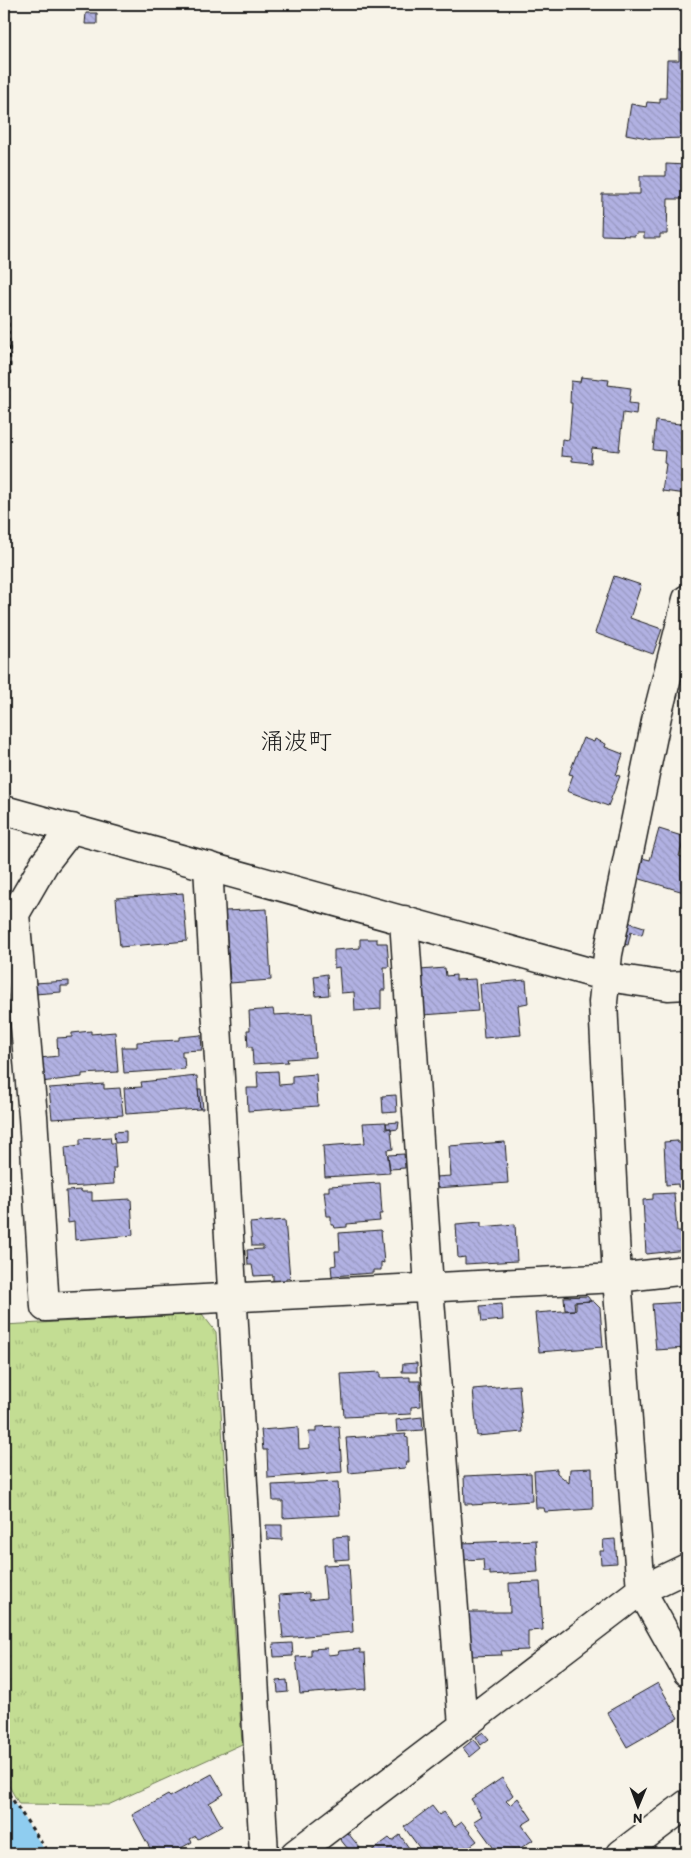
<svg xmlns="http://www.w3.org/2000/svg" width="691" height="1858" font-family="Itim,'Klee One',sans-serif">
  <style>
    .park { fill: url(#park-tufts); stroke: #707c58 }
    .lines { fill: none; stroke-linecap: round; stroke-linejoin: round }
    .canal { stroke: #8fcdf0; stroke-width: 29 }
    .building { fill: url(#building-back-hatch); stroke: #1c1c1c }
    .minor-casing { stroke: #1c1c1c; stroke-width: 31 }
    .path { stroke: #1c1c1c; stroke-width: 3; stroke-dasharray: 4 4; stroke-linecap: butt }
    .minor { stroke: #f7f3e8; stroke-width: 28 }
    .labels { text-anchor: middle; dominant-baseline: central; stroke-width: 5; stroke-linejoin: round; paint-order: stroke }
    .quarter-label { font-size: 24px; fill: #1c1c1c; stroke: #f7f3e8 }
  </style>
  <defs>
    <pattern id="park-tufts" width="24" height="20" patternUnits="userSpaceOnUse" patternTransform="scale(1.25)"><rect width="24" height="20" fill="#c3dd93"/><path d="M3 7l-1-3M5 7V3M7 7l1-3M15 17l-1-3M17 17v-4M19 17l1-3" fill="none" stroke="#a7bd7e"/></pattern>
    <pattern id="building-back-hatch" width="6" height="6" patternUnits="userSpaceOnUse" patternTransform="scale(1.25)"><rect width="6" height="6" fill="#b1b1e2"/><path d="M-1 5l2 2M0 0l6 6M5-1l2 2" fill="none" stroke="#9898c1"/></pattern>
  </defs>
  <rect width="100%" height="100%" fill="#f7f3e8"/>
  <filter id="ink" filterUnits="userSpaceOnUse"><feTurbulence type="fractalNoise" baseFrequency=".02" numOctaves="2"/><feDisplacementMap in="SourceGraphic" scale="10" xChannelSelector="R" yChannelSelector="G"/><feConvolveMatrix kernelMatrix="1 2 1 2 8 2 1 2 1" color-interpolation-filters="sRGB"/></filter>
  <g filter="url(#ink)">
    <path class="park" d="M202,1314L216,1332L242,1744L108,1805L19,1804L4,1777V1325Z"/>
    <g class="lines">
      <path class="canal" d="M4,1814L30,1854"/>
    </g>
    <path class="building" d="M86,13H97V24H85Z
      M679,49H687V123L685,138L652,139L626,134L631,104L646,107L647,102L660,103V98H666L667,60H679Z
      M666,164L687,165V199H668L667,234H660V238H644V233H636L635,236L601,235L602,194H640V176H666Z
      M581,377L609,380L608,385L631,388L629,403L637,404L636,415L623,413L619,451L592,448L591,463L572,461V457L561,456L562,439L569,440L572,403H570L571,381L580,382Z
      M656,421L687,425V494L662,491L666,464L664,463L665,451L653,450Z
      M614,576L641,585L630,618L662,629L653,654L595,633Z
      M583,738L594,742L595,739L606,744L605,747L623,754L616,775L620,776L608,806L567,791L573,775L569,774Z
      M659,829L685,837L679,856L687,859V893L637,878L642,858L650,860Z
      M183,893L187,941L120,947L116,898Z
      M267,909L271,980L230,983L225,911Z
      M628,922L644,927L642,935L631,932L628,945L622,944Z
      M360,939H377V943H387L389,967H384L385,990H381V1009L355,1011L354,992L341,993L339,967L334,968V950L360,948Z
      M445,968L446,976L456,975V980L475,979L478,1011L423,1015L420,970Z
      M327,974L329,995L316,996L314,976Z
      M526,980L528,1003L518,1005L521,1035L484,1038L480,984Z
      M69,981V986H61V992L35,994L34,983Z
      M273,1009L274,1015L312,1013L315,1057L287,1059L288,1062L253,1064L252,1047H248L247,1030H250L249,1011Z
      M91,1031V1034L115,1032L118,1072L82,1074V1077L41,1082L40,1058L58,1056L57,1038L72,1037V1033Z
      M201,1035L202,1050L182,1051V1057H184L185,1069L124,1073L122,1047H137V1042L179,1040V1037Z
      M4,1037H6L8,1061H4Z
      M278,1071L279,1085L292,1084V1076L316,1074L318,1106L248,1111L247,1088H258L257,1072Z
      M197,1076L200,1109L126,1114L124,1088L142,1087L141,1082Z
      M104,1084V1089L120,1088L123,1115L52,1119L49,1088Z
      M198,1089H201L203,1109H200Z
      M396,1095L397,1112L383,1113L382,1096Z
      M386,1122V1129L391,1128V1130L393,1149L387,1150L390,1173L325,1177L323,1146L365,1143L363,1123Z
      M399,1122L398,1129L391,1130V1128H387L386,1123Z
      M126,1131V1142L115,1143L114,1132Z
      M110,1137L111,1143H114L116,1168H113L114,1184L68,1187L65,1147L80,1145V1139Z
      M677,1141L678,1143H687V1187H678V1184L666,1185L664,1142Z
      M505,1142L508,1183L436,1188L435,1177L451,1176L449,1146Z
      M404,1154L405,1168L390,1169L388,1155Z
      M380,1183L382,1214H379L380,1221L347,1224V1227L335,1228L334,1225H331V1216H327L324,1191H329V1186Z
      M81,1190L82,1192H92V1201L131,1199L133,1235L75,1240L74,1222L68,1223L66,1191Z
      M674,1193L677,1231H687V1250L646,1254L643,1200L653,1199V1194Z
      M285,1220L290,1278H286V1280L273,1282V1275L254,1276L252,1265H248L247,1250L263,1249V1246H252L250,1223Z
      M481,1222V1227L515,1224L517,1261L465,1264V1257L458,1258L456,1224Z
      M381,1230L384,1263L381,1262V1270H373V1273L332,1276L331,1266L336,1265L335,1251H340L339,1233Z
      M587,1296L591,1301L574,1302L575,1310H565L564,1297Z
      M593,1301L600,1308L603,1347L539,1352L535,1313L576,1310V1302Z
      M687,1302V1348L656,1350L652,1304Z
      M502,1304L503,1320L482,1322L480,1306Z
      M417,1363V1372H402L403,1364Z
      M380,1372V1378L410,1377V1381H420L421,1406L411,1407V1414L344,1417L341,1374Z
      M519,1385L523,1432L477,1436L473,1389Z
      M422,1417L423,1430L397,1432L396,1420Z
      M339,1426L342,1472L268,1478L267,1450H263L261,1430L298,1427L299,1449L310,1448L309,1432H316V1427Z
      M406,1434L405,1437L408,1438L409,1462H406L405,1468L349,1473L346,1438Z
      M592,1468L593,1509L545,1512L544,1508H536L534,1471L557,1469V1473L569,1483L570,1469Z
      M531,1473L532,1501L472,1505V1504H465L464,1476Z
      M338,1482L340,1515L283,1518V1501H273L272,1485Z
      M266,1525H282V1540L267,1539Z
      M348,1536L349,1559L334,1560L333,1537Z
      M615,1539L617,1563L601,1564L600,1551H604L603,1540Z
      M536,1540L538,1572L490,1575V1572H484L483,1559L463,1560L461,1543Z
      M349,1564L353,1632L283,1638L279,1595L309,1593V1600L326,1598L323,1565Z
      M540,1582L543,1630L528,1631V1650L501,1651L502,1655L471,1656L468,1612H510L509,1583Z
      M292,1643L293,1656L274,1657L273,1644Z
      M327,1648L328,1655L338,1654L339,1651L360,1649V1653H365L367,1689L300,1694L296,1657L311,1656V1649Z
      M287,1680L288,1692L278,1693L277,1681Z
      M658,1683L678,1718L627,1747L607,1712Z
      M483,1732L489,1739L481,1745L476,1737Z
      M474,1739L481,1748L470,1757L463,1748Z
      M212,1774L224,1794L209,1803L222,1826L198,1839L196,1836L190,1839L192,1842L170,1854H153L132,1815L168,1795L170,1797Z
      M502,1778L513,1795L506,1801L510,1805L518,1798L532,1819L522,1825L533,1840L516,1851L515,1849L506,1854H498L474,1821L482,1816L471,1799Z
      M432,1806L439,1815L443,1812L455,1827L462,1822L477,1841L459,1854H424L404,1827Z
      M348,1833L360,1848L352,1854L340,1839Z
      M400,1835L411,1851L414,1849L418,1854H367L389,1838L392,1841Z"/>
    <g class="lines">
      <g class="minor-casing">
        <path id="minor" d="M687,599L657,716L608,954L603,1002L617,1278L641,1590L687,1672
          M4,810L607,977L668,986L687,985
          M72,828L44,864L15,914L33,1116L45,1307L617,1278L687,1270
          M208,866L264,1854
          M404,920L429,1287L463,1726
          M295,1854L641,1590L687,1568
          M621,1854L687,1804"/>
      </g>
      <path class="path" d="M4,235L10,367L4,449
        M4,1787L49,1854"/>
      <use href="#minor" class="minor"/>
    </g>
  </g>
  <g class="labels">
    <g class="quarter-label">
      <text x="296" y="740">涌波町</text>
    </g>
  </g>
  <rect width="691" height="1858" fill="none" stroke="#f7f3e8" stroke-width="20"/>
  <rect x="10" y="10" width="671" height="1838" fill="none" stroke="#1c1c1c" stroke-width="2" filter="url(#ink)"/>
  <g transform="translate(638 1806) rotate(181)" stroke="#f7f3e8" stroke-width="4" paint-order="stroke">
  <path d="M0-4L9 19L0 12L-9 19Z" fill="#1c1c1c"/>
  <text y="-8" font-size="14" font-weight="bold" text-anchor="middle" fill="#1c1c1c">N</text>
  </g>
</svg>
